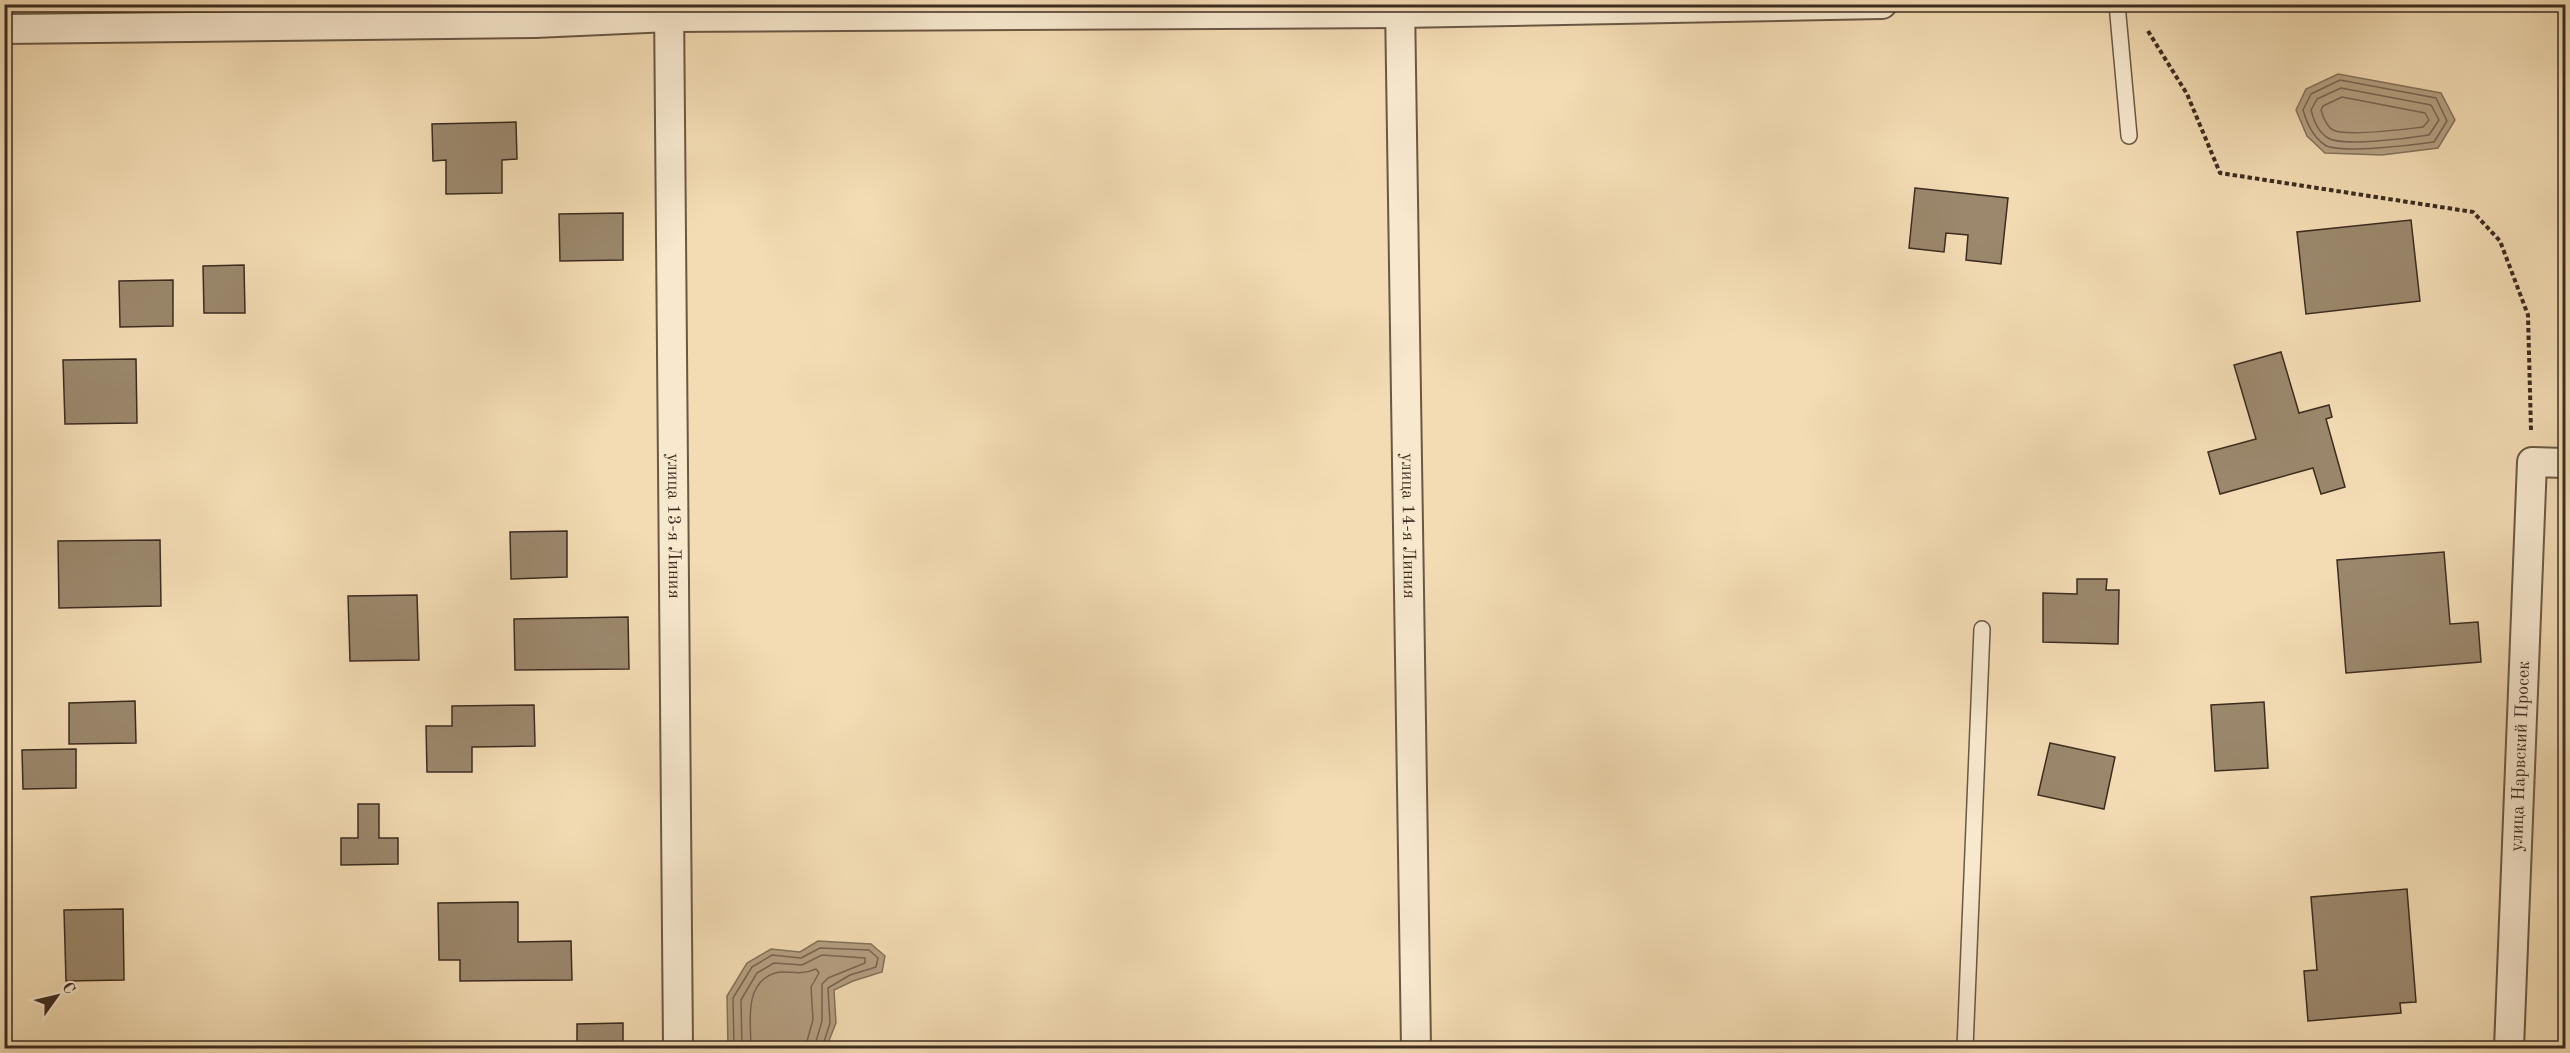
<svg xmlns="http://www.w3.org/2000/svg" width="2570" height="1053" font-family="'Old Standard TT',serif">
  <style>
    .water { fill: #b5a082; stroke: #85725b; stroke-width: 1.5 }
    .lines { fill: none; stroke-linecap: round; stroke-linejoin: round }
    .shore { stroke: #786651; stroke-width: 1.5 }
    .building { fill: #9b886d; stroke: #3c2c20; stroke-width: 1.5 }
    .lane-casing { stroke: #6a5845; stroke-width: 18 }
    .street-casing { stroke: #6a5845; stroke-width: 32 }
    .path { stroke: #3c2c20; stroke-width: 4; stroke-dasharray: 4.5 3; stroke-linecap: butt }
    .lane { stroke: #f7e8ce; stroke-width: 15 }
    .street { stroke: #f7e8ce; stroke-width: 28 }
    .labels { text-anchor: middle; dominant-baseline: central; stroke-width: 4.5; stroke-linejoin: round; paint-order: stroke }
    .street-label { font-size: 18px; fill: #3c2c20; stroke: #f7e8ce }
  </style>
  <rect width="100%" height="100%" fill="#f3dcb4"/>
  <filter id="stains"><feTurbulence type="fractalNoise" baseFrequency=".00333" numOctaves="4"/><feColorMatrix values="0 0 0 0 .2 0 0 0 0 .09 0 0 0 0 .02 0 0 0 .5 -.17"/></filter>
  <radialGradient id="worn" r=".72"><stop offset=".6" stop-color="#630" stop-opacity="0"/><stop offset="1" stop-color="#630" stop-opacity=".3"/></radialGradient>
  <path class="water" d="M2338,74L2441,93L2455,120L2438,148L2382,155L2325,153L2307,136L2296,110L2306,89Z
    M818,941L871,944L885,956L882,972L853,981L834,990L836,1023L826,1048H728L727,996L747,963L771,949L800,952Z"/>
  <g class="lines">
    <path class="shore" d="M2340,80L2436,98L2447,121L2434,142C2414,145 2339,154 2325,145C2313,137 2307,124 2303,110L2311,94Z
      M2341,88L2431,105L2439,120L2429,135C2410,138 2342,147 2328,138C2318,132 2314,121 2311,110L2317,99Z
      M2342,97L2425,113L2429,120L2423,127C2406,129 2347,137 2333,130C2326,126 2323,117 2321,110L2323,106Z
      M734,1048L733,998L752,967L772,955L801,958L820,948L869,950L878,958L876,967L850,975L828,988L830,1023L822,1048
      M742,1048L741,1000L757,973L774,963L802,965L822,955L865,958V963L828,978L822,984V1021L814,1048
      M751,1048C751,1024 743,983 775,973C787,969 798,977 816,969L819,973L811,987L813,1020L805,1048"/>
  </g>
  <path class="building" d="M516,122L517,159L502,160V193L446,194V160L433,161L432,124Z
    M1915,188L2008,198L2001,264L1966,260L1968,235L1946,233L1944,252L1909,248Z
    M623,213V260L560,261L559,214Z
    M2411,220L2420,301L2306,314L2297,232Z
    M244,265L245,313H204L203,266Z
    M173,280V326L120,327L119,281Z
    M2281,352L2299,413L2329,405L2332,417L2326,419L2345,487L2321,494L2313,468L2220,494L2208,452L2256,439L2234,365Z
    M136,359L137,423L65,424L63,360Z
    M567,531V577L511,579L510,532Z
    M160,540L161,606L59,608L58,541Z
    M2444,552L2450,624L2478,622L2481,662L2346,673L2337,560Z
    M2077,579H2107L2106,590H2119L2118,644L2043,642V593L2077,594Z
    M417,595L419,660L350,661L348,596Z
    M628,617L629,669L515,670L514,619Z
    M135,701L136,743L69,744V703Z
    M2264,702L2268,768L2215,771L2211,705Z
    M534,705L535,746L472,747V772H427L426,726H452V706Z
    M2050,743L2115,757L2104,809L2038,795Z
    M76,749V788L23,789L22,750Z
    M358,804H379V838H398V864L341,865V838H358Z
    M2407,889L2416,1002L2400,1003L2401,1013L2308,1021L2304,971L2317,970L2311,897Z
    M518,902V942L571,941L572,980L460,981V960H439L438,903Z
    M123,909L124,980L66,981L64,910Z
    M623,1023V1048H577V1024Z"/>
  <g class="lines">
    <g class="lane-casing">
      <path id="lane" d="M2117,4L2129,136
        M1965,1048L1982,629"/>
    </g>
    <g class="street-casing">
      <g id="street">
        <path id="s1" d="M669,4L678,1048"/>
        <path id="s2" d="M1400,4L1416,1048"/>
        <path d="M4,29L535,23L669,17L1400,13L1882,4"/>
        <path id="s3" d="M2509,1048L2532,462L2566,463"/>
      </g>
    </g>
    <path class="path" d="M2148,31L2187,94L2220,173L2473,212L2500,241L2528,315L2531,430"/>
    <use href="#lane" class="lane"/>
    <use href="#street" class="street"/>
  </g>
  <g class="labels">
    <g class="street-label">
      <text stroke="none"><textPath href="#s2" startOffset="522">улица 14-я Линия</textPath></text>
      <text stroke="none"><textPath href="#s1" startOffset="522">улица 13-я Линия</textPath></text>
      <text stroke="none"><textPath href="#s3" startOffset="292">улица Нарвский Просек</textPath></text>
    </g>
  </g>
  <rect width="2570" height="1053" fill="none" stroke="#f3dcb4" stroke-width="24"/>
  <rect x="6" y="6" width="2558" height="1041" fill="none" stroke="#3c2c20" stroke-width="3"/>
  <rect x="12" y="12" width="2546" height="1029" fill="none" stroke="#3c2c20" stroke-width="1.5"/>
  <g transform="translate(57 996) rotate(56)" stroke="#f7e8ce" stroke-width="4.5" paint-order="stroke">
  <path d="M0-4.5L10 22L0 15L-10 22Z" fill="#3c2c20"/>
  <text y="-9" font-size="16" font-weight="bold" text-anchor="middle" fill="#3c2c20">С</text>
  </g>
  <rect width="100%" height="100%" filter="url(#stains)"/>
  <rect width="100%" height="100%" fill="url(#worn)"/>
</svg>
